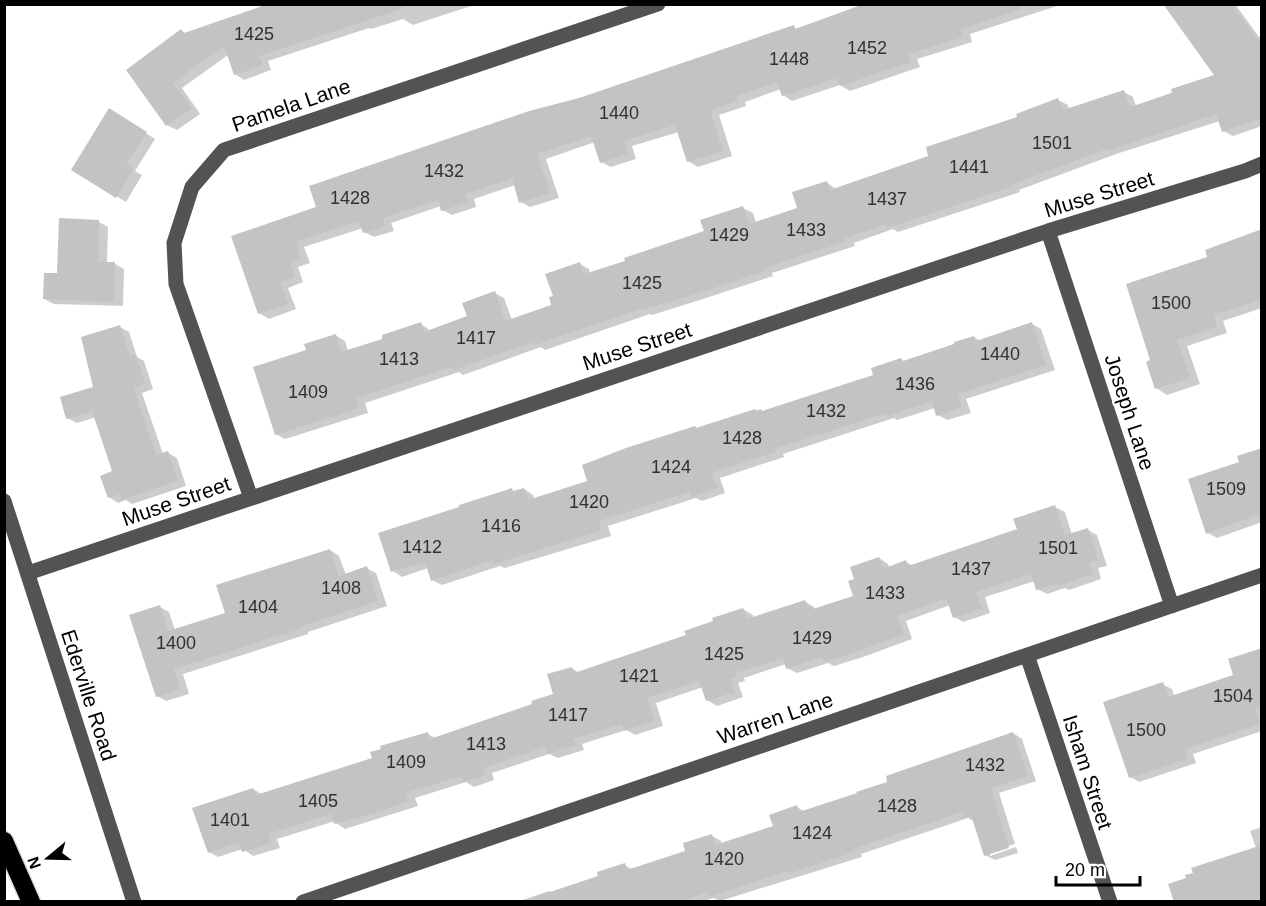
<svg xmlns="http://www.w3.org/2000/svg" width="1266" height="906" font-family="Arial,sans-serif">
  <style>
    .shadow { fill: #0003 }
    .building { fill: #c3c3c3 }
    .lines { fill: none; stroke-linecap: round; stroke-linejoin: round }
    .highway-casing { stroke: #dbdbdb; stroke-width: 21 }
    .minor { stroke: #535353; stroke-width: 15 }
    .highway { stroke: #000; stroke-width: 18 }
    .labels { text-anchor: middle; dominant-baseline: central; stroke-width: 4.5; stroke-linejoin: round; paint-order: stroke }
    .number-label { font-size: 18px; fill: #313131 }
    .street-label { font-size: 21px; fill: #000; stroke: #fff }
  </style>
  <rect width="100%" height="100%" fill="#fff"/>
  <path class="shadow" d="M264,4H477L413,25L403,19L371,29L369,28L268,61L271,70L244,80L235,74L228,55L182,88L200,114L177,130L167,125L128,70L181,31L187,34L264,8Z
    M871,4H1063L970,34L972,42L917,59L920,67L850,91L840,85L792,101L783,95L781,89L745,102L746,106L719,115L732,156L698,167L688,161L679,132L632,146L636,159L611,167L601,162L595,142L546,159L559,198L530,207L521,202L515,185L474,199L476,207L452,215L442,210L441,206L391,223L394,231L374,237L364,232L363,228L304,247L310,263L298,267L303,282L288,288L296,309L269,319L259,313L233,237L318,208L580,99L793,27L798,30Z
    M1168,4H1235L1259,37L1262,36V126L1233,136L1223,131L1220,121L1116,154L1019,190L1020,192L898,232L893,229L854,243L855,246L772,273L773,276L706,298L652,315L650,314L545,350L541,347L463,375L459,372L365,403L368,413L285,439L276,434L308,351L335,335L345,341L348,351L384,340L421,324L431,331L469,317L495,293L504,298L512,320L553,306L555,297L580,264L589,269L590,274L706,232L743,208L753,213L756,223L799,209L826,182L836,189L930,157L1058,100L1068,105L1069,109L1124,92L1133,97L1136,106L1217,76Z
    M119,116L155,139L135,171L142,175L126,202L116,196Z
    M99,222L108,227L107,264H115L124,269L123,306L54,304L44,299Z
    M1262,231V308L1223,321L1227,333L1187,346L1200,384L1167,395L1156,388L1152,361L1209,258Z
    M1032,324L1041,329L1055,370L966,399L971,413L947,420L938,415L935,408L897,420L894,418L783,454L784,457L720,478L725,493L702,501L696,498L608,526L611,536L505,568L500,566L442,585L432,580L428,568L402,577L393,571L511,490L515,492L524,489L533,495L535,500L589,482L695,427L698,429L755,410L764,412L875,376L901,359L905,362L974,337L980,341Z
    M120,327L129,332L137,357L144,361L153,389L142,393L163,454L168,453L177,458L186,486L132,504L126,500L118,503L109,497L114,472L96,417L77,423L67,418L95,388Z
    M1262,450V522L1217,538L1208,533L1241,463Z
    M1055,507L1065,512L1072,535L1088,530L1097,535L1107,566L1098,568L1101,579L1069,590L1065,588L1047,594L1037,589L1035,581L985,597L990,613L963,622L954,617L950,605L906,621L912,639L863,657L834,666L828,663L797,673L787,668L786,664L744,678L745,681L738,683L743,697L717,706L707,700L703,687L656,703L663,726L635,735L626,730L582,744L584,750L558,758L549,754L492,773L494,780L474,787L466,782L415,798L418,806L345,829L336,823L335,821L277,839L280,848L253,856L243,849L218,857L209,852L253,789L263,795L374,759L427,734L436,738L534,705L555,695L572,668L579,673L688,636L743,609L753,615L754,618L804,601L814,607L815,610L855,597L856,580L879,558L888,564L890,568L906,562L913,566L1018,530Z
    M330,550L339,556L346,575L366,568L376,573L387,606L308,632V634L183,674L189,694L166,701L157,696L160,607L169,612L175,630L227,614Z
    M1262,650V731L1193,754L1196,763L1139,782L1130,777L1162,684L1172,689L1174,696L1235,676Z
    M1013,733L1022,739L1036,781L999,793L1015,844L990,852V856L1016,847L1018,853L995,860L985,855L975,822L968,818L861,854L862,857L720,901L713,898L702,902H517L549,891L552,893L600,877L625,865L633,870L687,852L712,836L721,841L722,845L775,827L797,807L805,812L889,783Z
    M1262,827V902L1188,879L1256,848L1250,831Z"/>
  <path class="building" d="M268,4H402V9L259,56L263,65L234,75L224,46L173,83L192,108L166,126L126,70L181,29L184,33Z
    M864,4H1020L1021,9L961,29L963,37L909,54L911,62L840,86L837,78L782,96L777,82L736,96L738,101L710,110L723,151L687,162L675,125L624,141L628,154L600,163L591,136L537,154L550,193L519,203L512,178L465,194L468,202L441,211L438,200L383,218L385,226L363,233L359,221L296,242L301,258L290,262L295,277L280,282L288,304L258,314L231,236L316,207L309,186L529,111L579,98L794,25L795,29Z
    M1163,4H1231L1262,45V118L1222,132L1216,114L1107,151L1106,149L1011,185V187L887,228L886,224L845,238L847,241L764,268L765,271L696,294L641,310L640,309L535,345L534,342L453,370L451,367L356,398L359,408L275,435L253,367L306,350L304,344L336,334L341,352L382,339V335L421,322L424,332L467,316L462,303L495,291L505,321L551,305L549,297L553,296L545,274L580,262L584,274L625,261L624,258L704,231L700,220L743,206L749,224L797,208L792,192L827,181L830,190L928,156L926,147L1017,117L1016,114L1058,98L1063,110L1124,90L1130,107L1172,93L1171,89L1214,75Z
    M109,108L147,132L126,164L134,169L116,198L71,170Z
    M59,218L99,220L98,262H115L114,302L43,299L44,273H57Z
    M1262,229V299L1213,315L1217,327L1177,340L1190,378L1155,389L1146,362L1150,360L1126,284L1207,257L1205,250Z
    M1032,322L1046,365L958,394L962,407L936,416L932,401L887,416L886,413L774,449L775,452L711,473L717,488L691,497L689,492L599,521L602,530L494,564L493,560L431,581L425,562L391,572L378,533L459,507V505L512,488L513,491L524,488L528,500L587,481L582,465L626,448L695,426L696,428L755,409L756,411L761,409L762,411L873,375L871,368L901,358L903,361L954,344V342L974,336L976,341Z
    M120,325L130,356L135,354L145,384L134,388L156,455L168,451L178,481L122,500L120,494L108,498L100,476L112,471L92,411L66,419L60,397L93,387L81,337Z
    M1262,448V517H1258L1257,515L1206,534L1188,479L1239,462L1237,456Z
    M1055,505L1065,535L1088,528L1098,560L1089,563L1093,574L1058,586L1057,583L1036,590L1031,574L976,592L982,608L953,618L946,598L897,616L904,634L853,653L824,662L822,657L786,669L783,658L735,673L737,676L730,678L734,692L706,701L699,681L647,698L655,721L624,731L622,724L573,739L576,745L547,754L545,747L483,768L486,775L463,782L461,776L406,793L409,801L381,811L334,824L331,814L268,834L271,843L242,852L239,842L208,853L192,808L253,788L256,795L372,758L370,752L381,749L380,746L428,732L430,739L532,704L531,701L553,694L547,674L572,667L574,673L686,635L684,631L713,621L712,618L743,608L747,619L805,600L807,608L812,606L813,609L853,596L848,581L854,579L850,567L879,557L883,569L906,560L908,566L1017,529L1013,519Z
    M330,549L339,576L367,566L378,601L299,627L300,629L174,669L180,689L156,697L129,615L160,605L168,631L225,613L216,585Z
    M1262,648V706L1255,709L1260,724L1185,749L1188,758L1129,778L1103,702L1163,682L1168,697L1233,675L1228,659Z
    M1013,732L1028,776L991,788L1009,848L984,856L971,815L964,818L962,812L853,849L854,852L788,874V871L709,897L707,892L678,902H536L535,897L598,876L597,872L625,863L627,870L685,851L683,843L712,834L715,845L773,826L769,815L797,805L799,812L857,793L856,792L887,782L886,776Z
    M1262,845V902H1174L1168,884L1186,878L1185,875L1193,873L1191,868Z"/>
  <g class="lines">
    <g class="highway-casing">
      <path id="highway" d="M4,841L31,902"/>
    </g>
    <path class="minor" d="M1048,231L1172,606
      M251,498L176,284L174,243L192,187L224,150L658,4
      M4,501L134,902
      M28,573L1048,231L1245,171L1262,164
      M1027,655L1110,902
      M303,902L1262,575"/>
    <use href="#highway" class="highway"/>
  </g>
  <g class="labels">
    <g class="number-label">
      <text x="254" y="34">1425</text>
      <text x="867" y="48">1452</text>
      <text x="789" y="59">1448</text>
      <text x="619" y="113">1440</text>
      <text x="1052" y="143">1501</text>
      <text x="969" y="167">1441</text>
      <text x="444" y="171">1432</text>
      <text x="350" y="198">1428</text>
      <text x="887" y="199">1437</text>
      <text x="806" y="230">1433</text>
      <text x="729" y="235">1429</text>
      <text x="642" y="283">1425</text>
      <text x="1171" y="303">1500</text>
      <text x="476" y="338">1417</text>
      <text x="1000" y="354">1440</text>
      <text x="399" y="359">1413</text>
      <text x="915" y="384">1436</text>
      <text x="308" y="392">1409</text>
      <text x="826" y="411">1432</text>
      <text x="742" y="438">1428</text>
      <text x="671" y="467">1424</text>
      <text x="1226" y="489">1509</text>
      <text x="589" y="502">1420</text>
      <text x="501" y="526">1416</text>
      <text x="422" y="547">1412</text>
      <text x="1058" y="548">1501</text>
      <text x="971" y="569">1437</text>
      <text x="341" y="588">1408</text>
      <text x="885" y="593">1433</text>
      <text x="258" y="607">1404</text>
      <text x="812" y="638">1429</text>
      <text x="176" y="643">1400</text>
      <text x="724" y="654">1425</text>
      <text x="639" y="676">1421</text>
      <text x="1233" y="696">1504</text>
      <text x="568" y="715">1417</text>
      <text x="1146" y="730">1500</text>
      <text x="486" y="744">1413</text>
      <text x="406" y="762">1409</text>
      <text x="985" y="765">1432</text>
      <text x="318" y="801">1405</text>
      <text x="897" y="806">1428</text>
      <text x="230" y="820">1401</text>
      <text x="812" y="833">1424</text>
      <text x="724" y="859">1420</text>
    </g>
    <g class="street-label">
      <text transform="translate(291 105) rotate(-19)">Pamela Lane</text>
      <text transform="translate(1099 194) rotate(-17)">Muse Street</text>
      <text transform="translate(637 346) rotate(-18)">Muse Street</text>
      <text transform="translate(1130 412) rotate(72)">Joseph Lane</text>
      <text transform="translate(176 501) rotate(-19)">Muse Street</text>
      <text transform="translate(89 695) rotate(72)">Ederville Road</text>
      <text transform="translate(775 718) rotate(-19)">Warren Lane</text>
      <text transform="translate(1088 772) rotate(72)">Isham Street</text>
    </g>
  </g>
  <rect width="1266" height="906" fill="none" stroke="#000000" stroke-width="12"/>
  <g transform="translate(48 858) rotate(251)" stroke="#ffffff" stroke-width="4.5" paint-order="stroke">
  <path d="M0-4.5L10 22L0 15L-10 22Z" fill="#000000"/>
  <text y="-9" font-size="16" font-weight="bold" text-anchor="middle" fill="#000000">N</text>
  </g>
  <path d="M1056 876v9h84v-9" fill="none" stroke="#000000" stroke-width="3"/>
  <text x="1065" y="876" font-size="18" fill="#000000" stroke="#ffffff" stroke-width="4.5" paint-order="stroke">20 m</text>
</svg>
